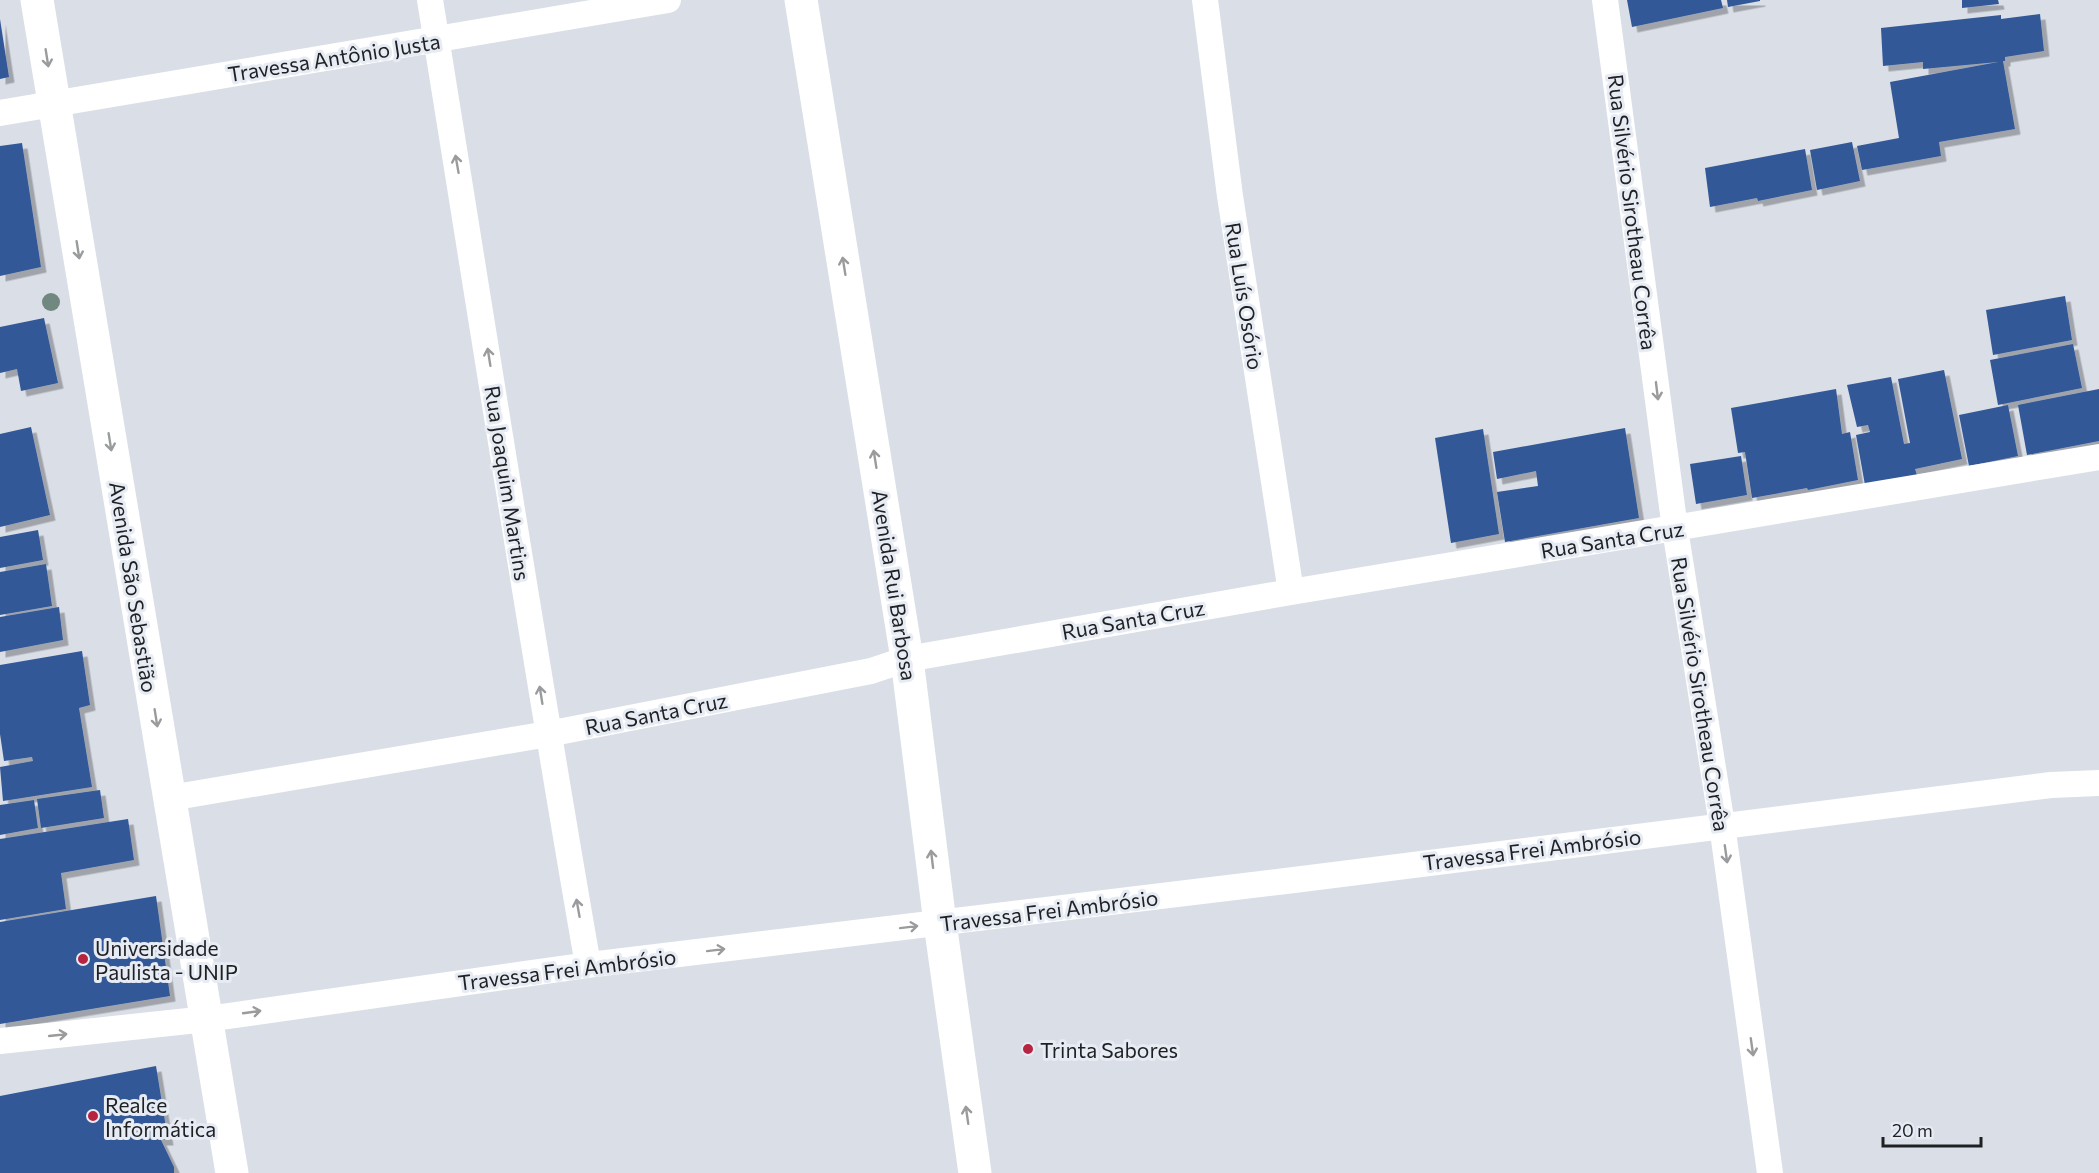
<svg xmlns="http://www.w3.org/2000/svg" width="2099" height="1173" font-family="Commissioner,sans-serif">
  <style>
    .building { fill: #325897; filter: url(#shadow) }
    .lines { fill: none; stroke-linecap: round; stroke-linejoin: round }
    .minor { stroke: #fff; stroke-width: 26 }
    .secondary { stroke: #fff; stroke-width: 33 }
    .tree { fill: #708880 }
    .oneway { stroke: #9a9b9c }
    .poi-dot { fill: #b62440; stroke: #e7ecf4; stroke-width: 2 }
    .labels { text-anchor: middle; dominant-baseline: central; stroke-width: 6; stroke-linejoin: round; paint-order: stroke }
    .street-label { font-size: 21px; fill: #1f2023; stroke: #e7ecf4 }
    .poi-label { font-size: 21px; fill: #1f2023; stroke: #e7ecf4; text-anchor: start }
  </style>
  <defs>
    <filter id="shadow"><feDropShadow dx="5.5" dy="5.5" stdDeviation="0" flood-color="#0004"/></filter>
  </defs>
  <rect width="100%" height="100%" fill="#dadee6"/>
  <path class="building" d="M1627,0H1721L1723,8L1632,27Z
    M1727,0H1760V1L1728,7Z
    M1962,0H1998L1999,4L1962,8Z
    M2040,14L2044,51L2005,57V61H2003L2015,129L1939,142L1941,156L1862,170L1857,146L1899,138L1890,82L1998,62L1923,69V62L1883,66L1881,28L2001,15V19Z
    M0,19L9,77L0,79Z
    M1852,142L1860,181L1817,190L1810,150Z
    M22,143L41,267L0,276V146Z
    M1805,149L1812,190L1758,201L1757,198L1710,207L1705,168Z
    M2065,296L2072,340L1993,355L1986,310Z
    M44,318L58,383L21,391L17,369L0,373V327Z
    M2073,344L2082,388L1998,405L1990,360Z
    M1944,370L1962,459L1915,469L1917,475L1865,485L1856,435L1870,432L1868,425L1857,427L1847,385L1891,377L1904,444L1910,443L1898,379Z
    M1836,389L1842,434L1850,432L1858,480L1808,490L1807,488L1752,498L1745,452L1738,453L1731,408Z
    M2099,389V441L2027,455L2018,405Z
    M2008,405L2018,456L1969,466L1959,415Z
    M31,427L50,515L0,527V434Z
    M1625,428L1639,518L1505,542L1497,492L1538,486L1536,471L1497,479L1493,452Z
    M1483,429L1499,534L1451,543L1435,438Z
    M1741,456L1747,495L1696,504L1690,464Z
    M38,530L43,560L0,568V537Z
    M46,564L52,606L0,615V572Z
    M59,607L63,640L0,652V617Z
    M82,651L90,705L79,708L92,787L3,801L0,767L33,761L32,757L4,761L0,734V665Z
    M100,790L104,818L41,828L37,799Z
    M34,800L38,828L0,835V805Z
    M128,819L134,860L61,873L66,909L0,920V839Z
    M156,896L170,996L0,1024V922Z
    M156,1066L168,1140H161L174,1167V1173H0V1096Z"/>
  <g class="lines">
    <path class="minor" d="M430,0C482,322 532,644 588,965
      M1205,0L1230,196L1291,592
      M1605,0L1675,529L1722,825L1770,1173
      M0,113L668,0
      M170,798L548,734L871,671L907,659L1291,592L2099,457
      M0,1041L207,1019L588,965L1286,881L2051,785L2099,783"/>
    <path class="secondary" d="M37,0L232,1173
      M801,0L907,659L940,923L975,1173"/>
  </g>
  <circle class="tree" cx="51" cy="302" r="9"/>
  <defs><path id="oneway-shaft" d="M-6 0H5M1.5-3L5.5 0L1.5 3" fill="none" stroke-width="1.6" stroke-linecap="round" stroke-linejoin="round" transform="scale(1.5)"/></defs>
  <g class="oneway">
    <use href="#oneway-shaft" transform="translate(47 58) rotate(81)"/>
    <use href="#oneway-shaft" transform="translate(457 164) rotate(-100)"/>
    <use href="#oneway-shaft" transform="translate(78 250) rotate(81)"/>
    <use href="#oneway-shaft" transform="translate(844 266) rotate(-99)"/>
    <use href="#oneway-shaft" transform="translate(489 357) rotate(-99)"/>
    <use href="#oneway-shaft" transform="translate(1657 391) rotate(83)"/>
    <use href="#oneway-shaft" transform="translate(110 442) rotate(81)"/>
    <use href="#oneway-shaft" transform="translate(875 459) rotate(-99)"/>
    <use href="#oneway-shaft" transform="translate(541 695) rotate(-99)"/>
    <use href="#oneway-shaft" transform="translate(156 718) rotate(81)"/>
    <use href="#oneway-shaft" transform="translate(1726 854) rotate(82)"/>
    <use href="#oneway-shaft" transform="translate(932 859) rotate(-97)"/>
    <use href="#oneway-shaft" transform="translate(578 908) rotate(-100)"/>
    <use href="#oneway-shaft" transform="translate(909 927) rotate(-7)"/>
    <use href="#oneway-shaft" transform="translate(716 950) rotate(-7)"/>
    <use href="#oneway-shaft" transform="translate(252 1012) rotate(-8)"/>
    <use href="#oneway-shaft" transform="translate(58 1035) rotate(-6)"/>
    <use href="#oneway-shaft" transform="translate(1752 1047) rotate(82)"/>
    <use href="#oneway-shaft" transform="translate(967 1115) rotate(-98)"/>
  </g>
  <g class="poi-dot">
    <circle cx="83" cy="959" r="6"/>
    <circle cx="1028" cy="1049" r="6"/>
    <circle cx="93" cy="1116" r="6"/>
  </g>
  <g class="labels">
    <g class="street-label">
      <text transform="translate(334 57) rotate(-9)">Travessa Antônio Justa</text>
      <text transform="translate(1633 212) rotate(83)">Rua Silvério Sirotheau Corrêa</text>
      <text transform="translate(1245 296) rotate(81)">Rua Luís Osório</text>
      <text transform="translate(508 483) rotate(81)">Rua Joaquim Martins</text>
      <text transform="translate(1612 539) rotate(-9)">Rua Santa Cruz</text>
      <text transform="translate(895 585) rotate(81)">Avenida Rui Barbosa</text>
      <text transform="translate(134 587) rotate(81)">Avenida São Sebastião</text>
      <text transform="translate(1133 619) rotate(-10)">Rua Santa Cruz</text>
      <text transform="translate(1701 694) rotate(81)">Rua Silvério Sirotheau Corrêa</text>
      <text transform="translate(656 713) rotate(-11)">Rua Santa Cruz</text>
      <text transform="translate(1532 849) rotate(-7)">Travessa Frei Ambrósio</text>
      <text transform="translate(1049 910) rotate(-7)">Travessa Frei Ambrósio</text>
      <text transform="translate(567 969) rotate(-7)">Travessa Frei Ambrósio</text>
    </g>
    <g class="poi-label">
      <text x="95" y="947">Universidade<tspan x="95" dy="24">Paulista - UNIP</tspan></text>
      <text x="1040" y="1049">Trinta Sabores</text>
      <text x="105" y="1104">Realce<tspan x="105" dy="24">Informática</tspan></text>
    </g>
  </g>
  <path d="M1883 1137v9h98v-9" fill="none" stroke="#1f2023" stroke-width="3"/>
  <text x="1892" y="1137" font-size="18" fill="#1f2023" stroke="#e7ecf4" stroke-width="4.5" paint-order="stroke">20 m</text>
</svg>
